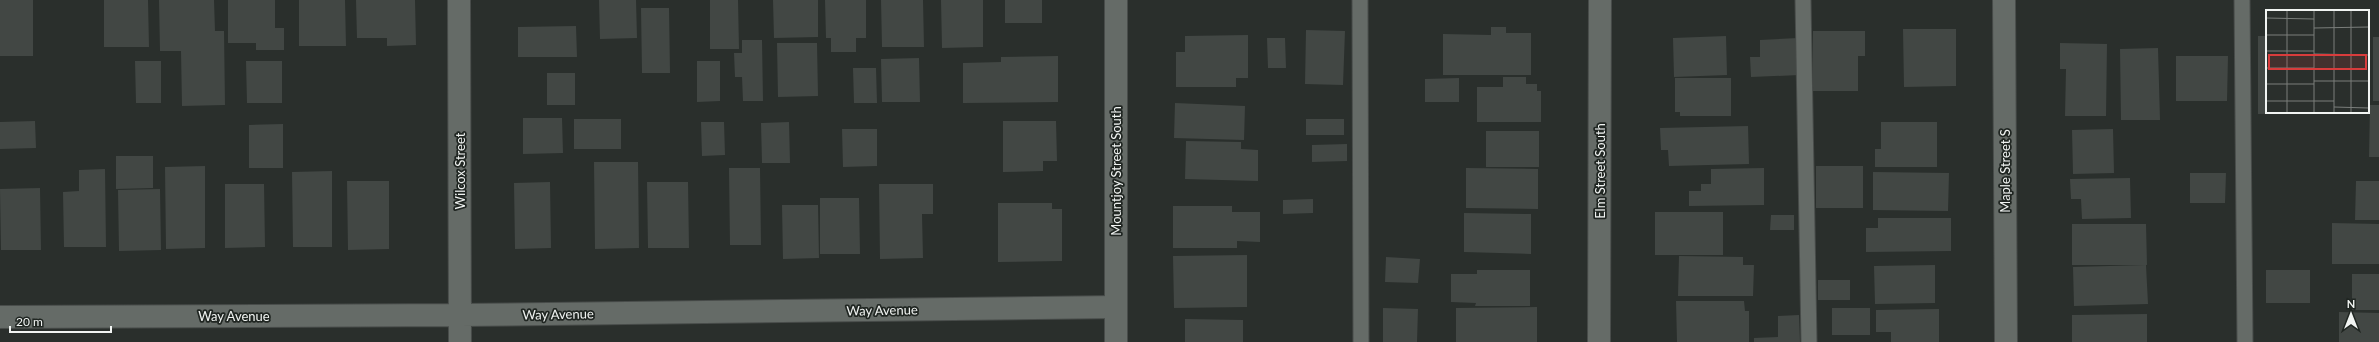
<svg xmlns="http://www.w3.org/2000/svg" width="2379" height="342" font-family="Lato,sans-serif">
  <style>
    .building { fill: #424744 }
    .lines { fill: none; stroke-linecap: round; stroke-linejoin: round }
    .service-casing { stroke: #484c4a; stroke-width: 17 }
    .minor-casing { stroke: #484c4a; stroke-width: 24 }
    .tertiary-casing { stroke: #484c4a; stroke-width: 24 }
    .service { stroke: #656b67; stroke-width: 15 }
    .minor { stroke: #656b67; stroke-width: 22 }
    .tertiary { stroke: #656b67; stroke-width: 22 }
    .labels { text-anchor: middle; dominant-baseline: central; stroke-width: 3.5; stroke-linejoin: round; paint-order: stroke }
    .street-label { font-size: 13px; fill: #f1f4f2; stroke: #202622 }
    .inset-road { fill: none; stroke: #7a7e7b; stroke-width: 1 }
    .view { fill: #d93c3c; fill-opacity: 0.15; stroke: #d93c3c; stroke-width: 2 }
    .inset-edge { fill: none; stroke: #f1f4f2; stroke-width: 2 }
  </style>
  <rect width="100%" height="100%" fill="#2a2f2c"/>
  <path class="building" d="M0,0H33V56H0Z
    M104,0H148L149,47H104Z
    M159,0H214L215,31H224L225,105L182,106L181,51H160Z
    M228,0H275V28H284V50H256V43H228Z
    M299,0H345L346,46H299Z
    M356,0H415L416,45L387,46V38H357Z
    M599,0H636L637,38L600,39Z
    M710,0H738L739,49H710Z
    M773,0H818V37L774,38Z
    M825,0H866V38H856V52H831V38H826Z
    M881,0H923L924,47H882Z
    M941,0H983V47L942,48Z
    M1005,0H1042V23H1005Z
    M641,8H669L670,73H642Z
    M576,26L577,57H518V27Z
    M1491,27H1506V33H1531V75H1443V34L1491,35Z
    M1903,29H1956V86L1904,87Z
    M1306,30L1345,31L1343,85L1305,84Z
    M1813,31H1865V56H1858V91H1813Z
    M1248,35V78H1236V87H1176V52H1185V36Z
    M1726,36L1727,75L1674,77L1673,38Z
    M2258,36H2267V112L2310,113L2258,114Z
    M2373,37H2379V101H2373Z
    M1267,38H1285L1286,68H1268Z
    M1798,38L1799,75L1751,77L1750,57H1760V40Z
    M742,40H762L763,101H743L742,77H735L734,53H742Z
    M777,43H817L818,96L778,97Z
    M2060,43L2107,44L2106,116H2065L2066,69H2060Z
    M2158,48L2160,120H2121L2120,49Z
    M1058,56V102L963,103V63L1001,62V57Z
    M2176,56H2228L2227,101H2176Z
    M919,58L920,102H882L881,59Z
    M135,61H161V103H136Z
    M246,61H282V103H247Z
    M697,61H720V101L697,102Z
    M853,68H876L877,103H854Z
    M547,73H575V105H547Z
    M1503,77H1526V84H1537V91H1541V122H1477V87H1503Z
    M1459,78V102H1425V79Z
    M1675,78H1731V116H1680V112H1675Z
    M1175,103L1245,106L1244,140L1174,138Z
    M2370,105H2379V157H2369Z
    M523,118H562L563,153L523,154Z
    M574,119H621V149H574Z
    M1306,119H1344V135H1306Z
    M35,121L36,148L0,149V122Z
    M1003,121H1056L1057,161H1043V171L1003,172Z
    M701,122H724L725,155L702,156Z
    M789,122L790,163H762L761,123Z
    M1881,122H1937V167H1875V149H1881Z
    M283,124V168H249V125Z
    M1748,126L1749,164L1669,166L1668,150H1661L1660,128Z
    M842,129H877V166L843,167Z
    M2113,129L2114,173L2073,174L2072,130Z
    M1486,131H1539V167H1486Z
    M1186,141L1241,142V149L1258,150V181L1185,179Z
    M1347,144V161L1312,162V145Z
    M116,156H153V188L116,189Z
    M594,162H638L639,248L595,249Z
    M205,166V248L166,249L165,167Z
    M1816,166H1863V208H1816Z
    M729,168H760L761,245H730Z
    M1466,168L1538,169V209L1466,208Z
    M1764,168V205L1689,206V191H1701V184H1711V169Z
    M105,169L106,247H64L63,192L79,191V170Z
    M332,171V247H293L292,172Z
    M1873,172L1949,173L1948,211L1873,210Z
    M2190,173H2226L2225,203H2190Z
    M2130,178L2131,218L2082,219L2081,199H2071L2070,179Z
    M347,181H389V249L348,250Z
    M2356,181H2379V220H2355Z
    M550,182L551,248L515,249L514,183Z
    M647,182H688L689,248H648Z
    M225,184H264L265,247L225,248Z
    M879,184H933V214H922L923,258L880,259Z
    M40,188L41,250H1L0,189Z
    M160,189L161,250L119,251L118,190Z
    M820,198H859L860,254H820Z
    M1313,199V213L1283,214V200Z
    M998,203H1052V209H1062V261L998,262Z
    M782,205H818L819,258L783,259Z
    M1173,206H1232V212H1260V242L1237,241V248H1173Z
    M1655,212H1723V255H1655Z
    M1464,213L1531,214V254L1464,252Z
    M1771,215H1794V230H1770Z
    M1878,218H1951V251L1866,252V228H1878Z
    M2332,223L2379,224V264H2332Z
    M2072,224H2146L2147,265H2072Z
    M1247,255V307L1174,308L1173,256Z
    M1679,256L1743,257V265H1754L1753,296H1678Z
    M1386,257L1420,259L1418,283L1385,282Z
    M1935,265V303L1875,304L1874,266Z
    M2146,265L2148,304L2074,306L2073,267Z
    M1477,270H1530V306H1475L1476,303L1451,302V274H1477Z
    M2266,270H2310V303H2266Z
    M2352,274H2379V310H2352Z
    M1818,280H1850V300H1818Z
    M1676,301H1744L1745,311H1749V342H1677Z
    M1537,307V342H1456V308Z
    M1383,308L1418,309L1417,342H1383Z
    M1832,308H1870V335H1832Z
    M1939,309V342H1891V332H1876V310Z
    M2339,312L2379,313V342H2339Z
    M2147,314V342H2072V315Z
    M1799,315L1800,342H1754V338L1778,337V316Z
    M1185,319L1243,320V342H1185Z"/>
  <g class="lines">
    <g class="service-casing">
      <path id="service" d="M1360,0L1361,342
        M1803,0L1809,342
        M2242,0L2245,342"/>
    </g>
    <g class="minor-casing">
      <path id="minor" d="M459,0L460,342
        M2004,0L2006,342
        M0,317L460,315L1116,307
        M1599,342L1600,0"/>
    </g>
    <g class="tertiary-casing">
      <path id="tertiary" d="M1116,342V0"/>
    </g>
    <use href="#service" class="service"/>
    <use href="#minor" class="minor"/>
    <use href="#tertiary" class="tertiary"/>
  </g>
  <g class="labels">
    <g class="street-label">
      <text transform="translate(460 171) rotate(-90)">Wilcox Street</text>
      <text transform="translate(1116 171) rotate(-90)">Mountjoy Street South</text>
      <text transform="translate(1600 171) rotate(-90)">Elm Street South</text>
      <text transform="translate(2005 171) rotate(-90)">Maple Street S</text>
      <text transform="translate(882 310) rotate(-1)">Way Avenue</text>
      <text transform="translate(558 314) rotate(-1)">Way Avenue</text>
      <text x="234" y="316">Way Avenue</text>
    </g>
  </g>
  <g transform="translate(2266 10)">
    <rect width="103" height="103" fill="#2a2f2c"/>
    <path class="inset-road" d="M21,0V103M68,0V103M85,0V103M0,8L48,9M48,18L103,17M0,25H48M0,41H48M48,44L103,45M0,58H48M48,71H103M0,74H48M0,91H68M68,97L103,98M48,103V0"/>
    <path class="view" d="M3,45H100V59H3Z"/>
    <rect width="103" height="103" class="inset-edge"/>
  </g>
  <g transform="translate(2351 314)" stroke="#202622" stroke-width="3" paint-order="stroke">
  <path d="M0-3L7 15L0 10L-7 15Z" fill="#f1f4f2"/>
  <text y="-6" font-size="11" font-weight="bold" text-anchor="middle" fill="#f1f4f2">N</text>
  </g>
  <path d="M10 326v6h101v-6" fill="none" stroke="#f1f4f2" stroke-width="2"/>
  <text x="16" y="326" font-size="12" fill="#f1f4f2" stroke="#202622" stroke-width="3" paint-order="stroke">20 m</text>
</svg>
